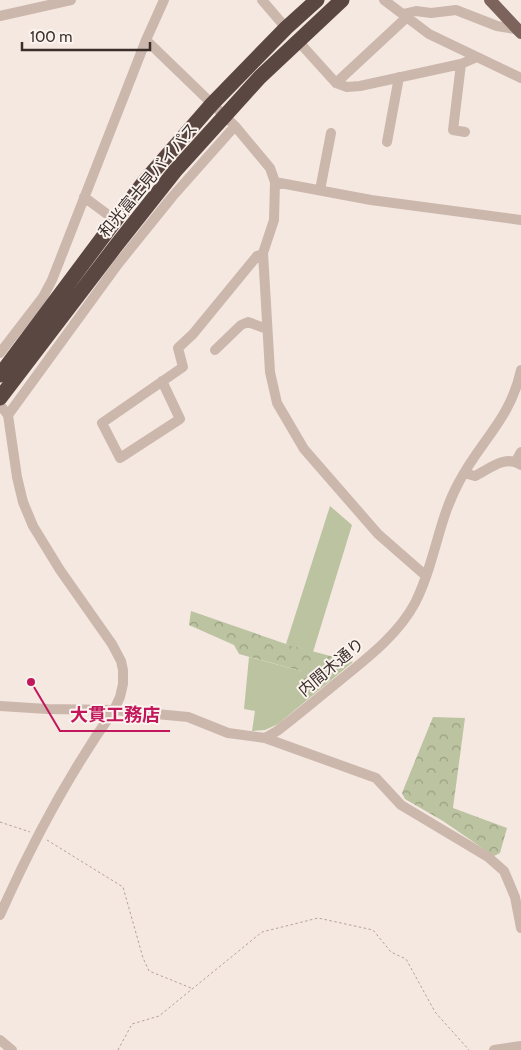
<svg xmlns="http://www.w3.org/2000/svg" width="521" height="1050" font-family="Cabin,'Noto Sans JP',sans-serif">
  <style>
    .grass { fill: #bcc3a0 }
    .forest { fill: url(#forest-crowns) }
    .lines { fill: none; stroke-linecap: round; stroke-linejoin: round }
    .path { stroke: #b8a196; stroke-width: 1; stroke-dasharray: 2.5 2.5; stroke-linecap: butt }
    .minor { stroke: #ccb7ac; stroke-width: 10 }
    .major { stroke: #7c635c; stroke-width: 12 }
    .highway { stroke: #5b4742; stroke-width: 15 }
    .labels { text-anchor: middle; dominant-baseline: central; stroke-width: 4; stroke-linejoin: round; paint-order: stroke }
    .street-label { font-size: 16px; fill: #3a2e2b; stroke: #fbf3ee }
    .leader { fill: none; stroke: #c2185b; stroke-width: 2 }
    .callout-dot { fill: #c2185b; stroke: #fbf3ee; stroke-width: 2 }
    .callout-label { font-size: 18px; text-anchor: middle; font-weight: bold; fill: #c2185b; stroke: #fbf3ee; stroke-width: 4; stroke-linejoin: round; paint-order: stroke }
  </style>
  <defs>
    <pattern id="forest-crowns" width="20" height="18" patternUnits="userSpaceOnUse" patternTransform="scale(1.25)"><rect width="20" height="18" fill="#bcc3a0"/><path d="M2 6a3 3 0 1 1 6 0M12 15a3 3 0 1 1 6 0" fill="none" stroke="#9a9f83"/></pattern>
  </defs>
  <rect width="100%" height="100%" fill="#f4e8e1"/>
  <path class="grass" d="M330,506L352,525L313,652L286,644Z
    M249,657L301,671L311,681L318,673L330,672L334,657L353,662L278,724L265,730L252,731L255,711L244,709Z"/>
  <path class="forest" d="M191,611L286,644L334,657L330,672L318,673L311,681L305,682L301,671L239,654L234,645L189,625Z
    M433,717L465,718L453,808L507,828L500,853L494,856L443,821L405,799L402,793Z"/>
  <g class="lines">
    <path class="path" d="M0,822L30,832
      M47,840L123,887L143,958L149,971L191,988
      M118,1050L132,1024L159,1016L262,932L318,918L373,930L391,952L406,959L435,1012L469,1050"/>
    <path class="minor" d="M262,0L286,28
      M384,0L429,34L521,78
      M403,14L416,11L431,13L456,10L497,26L520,30
      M0,16L71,0
      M146,40L235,126L270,168L275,182L274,220L263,253L270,372L277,403L304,449L378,534L426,576
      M298,41L336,83L347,87L360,86L461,64L477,57
      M461,64L453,130L465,132
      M336,83L407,17
      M387,142L399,77
      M275,182L371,200L521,220
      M320,190L331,133
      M84,197L115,220
      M215,350L241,325L248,322L267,329
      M0,353L43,297L52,280L146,40L164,0
      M162,381L180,419L120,458L102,423L183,367L178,348L193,334L257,256L263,254
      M0,405L8,415L17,477L23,502L33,526L60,570L112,644L121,661L123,670V684L120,697L114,710C68,775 32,843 0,915
      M8,415L118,264L172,197L235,126
      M516,461L521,452
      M464,473L475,476C489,469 506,454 521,465
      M0,706L47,709L114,710L188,717L228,733L265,738L277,731C298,715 318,698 339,681C366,659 398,635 415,603C435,564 438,520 459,482C481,440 510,420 521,370
      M265,738L376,778L401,805L488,857L504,871L515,897L521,928
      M0,1040L12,1050
      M494,1050L521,1046"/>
    <path class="major" d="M490,0L521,33"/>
    <path class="highway" d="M0,375L144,182L212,104L286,28L317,0
      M0,398L115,247L175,171L260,77L342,0"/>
  </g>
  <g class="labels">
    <g class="street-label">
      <text transform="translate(148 180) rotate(-50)">和光富士見バイパス</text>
      <text transform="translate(331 667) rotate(-40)">内間木通り</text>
    </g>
  </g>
  <path class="leader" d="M31 682L60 731H170"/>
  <circle class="callout-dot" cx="31" cy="682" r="5"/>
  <g class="callout-label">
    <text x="115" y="721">大貫工務店</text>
  </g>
  <path d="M22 42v8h128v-8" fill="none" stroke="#3a2e2b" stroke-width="2.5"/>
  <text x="30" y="42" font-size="15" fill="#3a2e2b" stroke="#fbf3ee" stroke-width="4" paint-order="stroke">100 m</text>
</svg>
